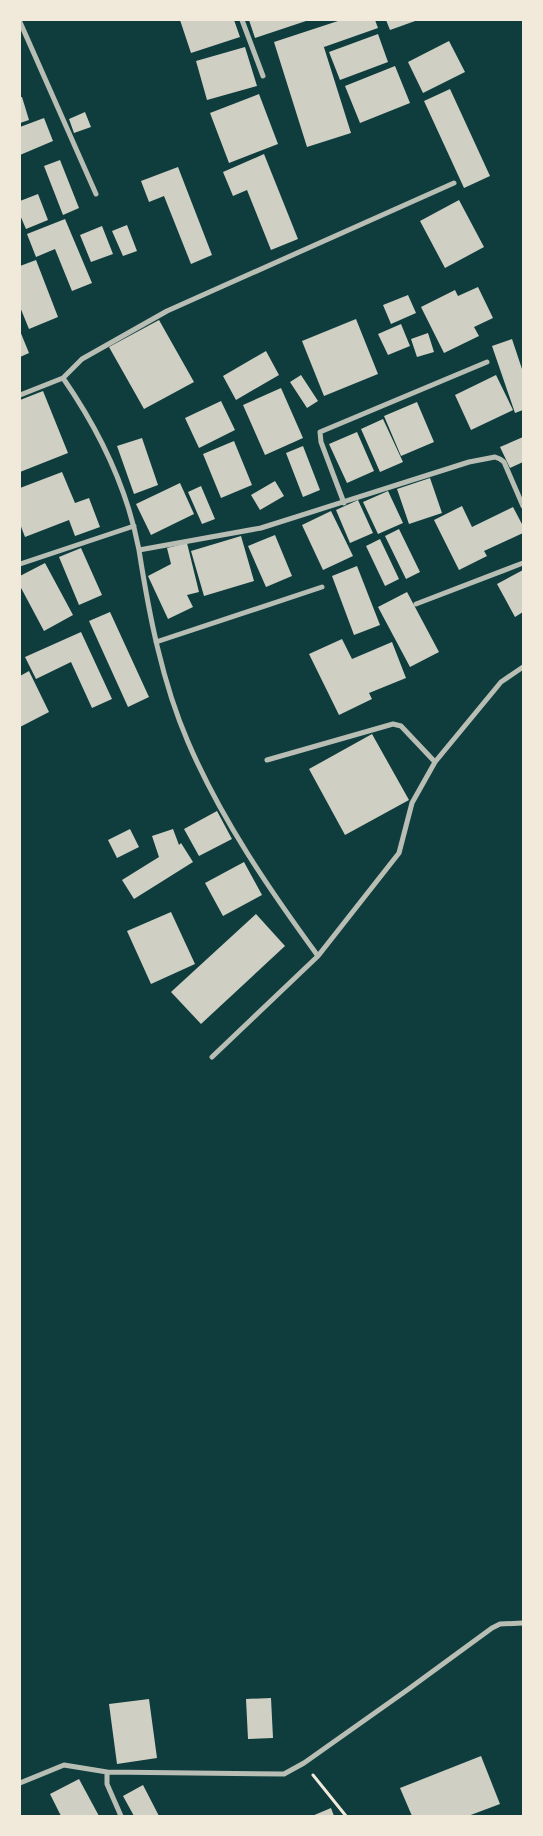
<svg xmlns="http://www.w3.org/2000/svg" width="543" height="1836" font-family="'Public Sans',sans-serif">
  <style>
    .building { fill: #cfcfc3 }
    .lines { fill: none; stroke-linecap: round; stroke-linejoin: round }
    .path { stroke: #f1e9da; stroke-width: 3 }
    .minor { stroke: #b8beb3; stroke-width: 5 }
  </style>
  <rect width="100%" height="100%" fill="#0f3d3e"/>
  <path class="building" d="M180,20H234L240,37L191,53Z
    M249,20H309L255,38Z
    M341,20H375L378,28L324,47L322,41L351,133L307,147L274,42Z
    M386,20H418L390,30Z
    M378,34L388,62L340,80L329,52Z
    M449,41L465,72L423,93L408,62Z
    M245,47L257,86L207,100L196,61Z
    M395,66L410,103L360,123L345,86Z
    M450,89L490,176L464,188L424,101Z
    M259,94L278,144L229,163L210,113Z
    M20,97H22L29,120L20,123Z
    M85,112L91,127L74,133L69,119Z
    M44,118L53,141L20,155V127Z
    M264,154L298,239L271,250L247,190L233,196L223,172Z
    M60,160L79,208L63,215L44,166Z
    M178,167L212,255L191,264L164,196L149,202L141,181Z
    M38,194L48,220L26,229L20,215V201Z
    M459,200L484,247L445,268L420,221Z
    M65,219L92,283L72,291L55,249L36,257L27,234Z
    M127,225L137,251L123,256L112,231Z
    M102,226L113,254L91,262L80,235Z
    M36,260L58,317L29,329L20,307V266Z
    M478,287L493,318L474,327L479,336L444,353L421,307L455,290L458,296Z
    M408,295L416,313L391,324L383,305Z
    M356,319L378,374L324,396L302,341Z
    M159,320L194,382L144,409L109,347Z
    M401,324L410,346L388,355L378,334Z
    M20,331L29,353L20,357Z
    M428,333L434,352L417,357L411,339Z
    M512,339L523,372V410L515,413L492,346Z
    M266,351L279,375L236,400L223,376Z
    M301,375L318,401L307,408L290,382Z
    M496,375L513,410L471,430L455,395Z
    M281,388L303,438L265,455L243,405Z
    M43,391L68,453L20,472V400Z
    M221,401L235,430L199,448L185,418Z
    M417,402L434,442L401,456L384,416Z
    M383,419L403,462L380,472L361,429Z
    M357,432L374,471L347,483L329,444Z
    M523,437V462L510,468L500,447Z
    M142,438L158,485L134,494L117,446Z
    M234,441L252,485L221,498L203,454Z
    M303,446L320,490L303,497L286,453Z
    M62,472L75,503L89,498L100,527L75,536L69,520L25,537L20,524V488Z
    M430,478L442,513L409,524L397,489Z
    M275,481L284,496L260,510L251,495Z
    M180,483L194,514L151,535L136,504Z
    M201,486L215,519L202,524L188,492Z
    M388,491L403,523L378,534L363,502Z
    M358,500L373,533L350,543L336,510Z
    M462,506L472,527L513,507L523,526V533L484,551L487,556L459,570L434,520Z
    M331,511L353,556L323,570L302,525Z
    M399,529L420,572L406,579L385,536Z
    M275,535L292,576L266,587L248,546Z
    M241,536L254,581L204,596L191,551Z
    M380,539L399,579L385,586L366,546Z
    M187,543L199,592L187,595L193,607L168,619L148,576L171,564L167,548Z
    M81,548L102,595L79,605L59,557Z
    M45,563L73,615L44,631L20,586V576Z
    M357,566L380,625L354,635L332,576Z
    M523,570V612L515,617L497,584Z
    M407,592L439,652L410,667L378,607Z
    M110,612L149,697L128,707L89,621Z
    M81,632L112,699L92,708L71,662L36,679L25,657Z
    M342,639L352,659L392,642L406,678L369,693L372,699L339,715L309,654Z
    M29,671L49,712L20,727V676Z
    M372,734L409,800L345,835L309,769Z
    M217,811L232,839L199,856L184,829Z
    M130,829L139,847L117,858L108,840Z
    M173,829L179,845L181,843L193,862L134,899L122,880L159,857L152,836Z
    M244,862L262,895L223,916L205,883Z
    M171,912L195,964L151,984L127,931Z
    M256,914L285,946L201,1024L171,992Z
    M271,1698L273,1738L248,1739L246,1699Z
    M149,1699L157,1758L117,1764L109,1704Z
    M481,1756L500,1804L468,1816H412L400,1788Z
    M79,1779L99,1816H61L50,1794Z
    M143,1785L159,1816H134L123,1796Z
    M331,1808L334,1816H312Z"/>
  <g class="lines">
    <path class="path" d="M313,1775L346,1816"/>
    <path class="minor" d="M242,20L263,76
      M20,22L96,194
      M63,378L82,359L167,311L454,183
      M20,395L63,378C99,430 127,487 139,550L261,528L469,462L495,457L500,459L504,462L523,506
      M344,503L321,442L320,432L487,362
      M139,550C149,614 162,682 188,742C221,819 269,889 318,956L212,1057
      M20,564L134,526
      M416,604L523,563
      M156,642L322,587
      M267,760L393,724L401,726L435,762
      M318,956L399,853L412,803L435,762L501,682L523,667
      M20,1783L64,1765L107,1772
      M121,1816L107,1784V1772L284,1774L304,1763L410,1688L492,1628L500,1624L523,1623"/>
  </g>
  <rect width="543" height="1836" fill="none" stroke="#f1e9da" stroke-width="42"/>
</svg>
